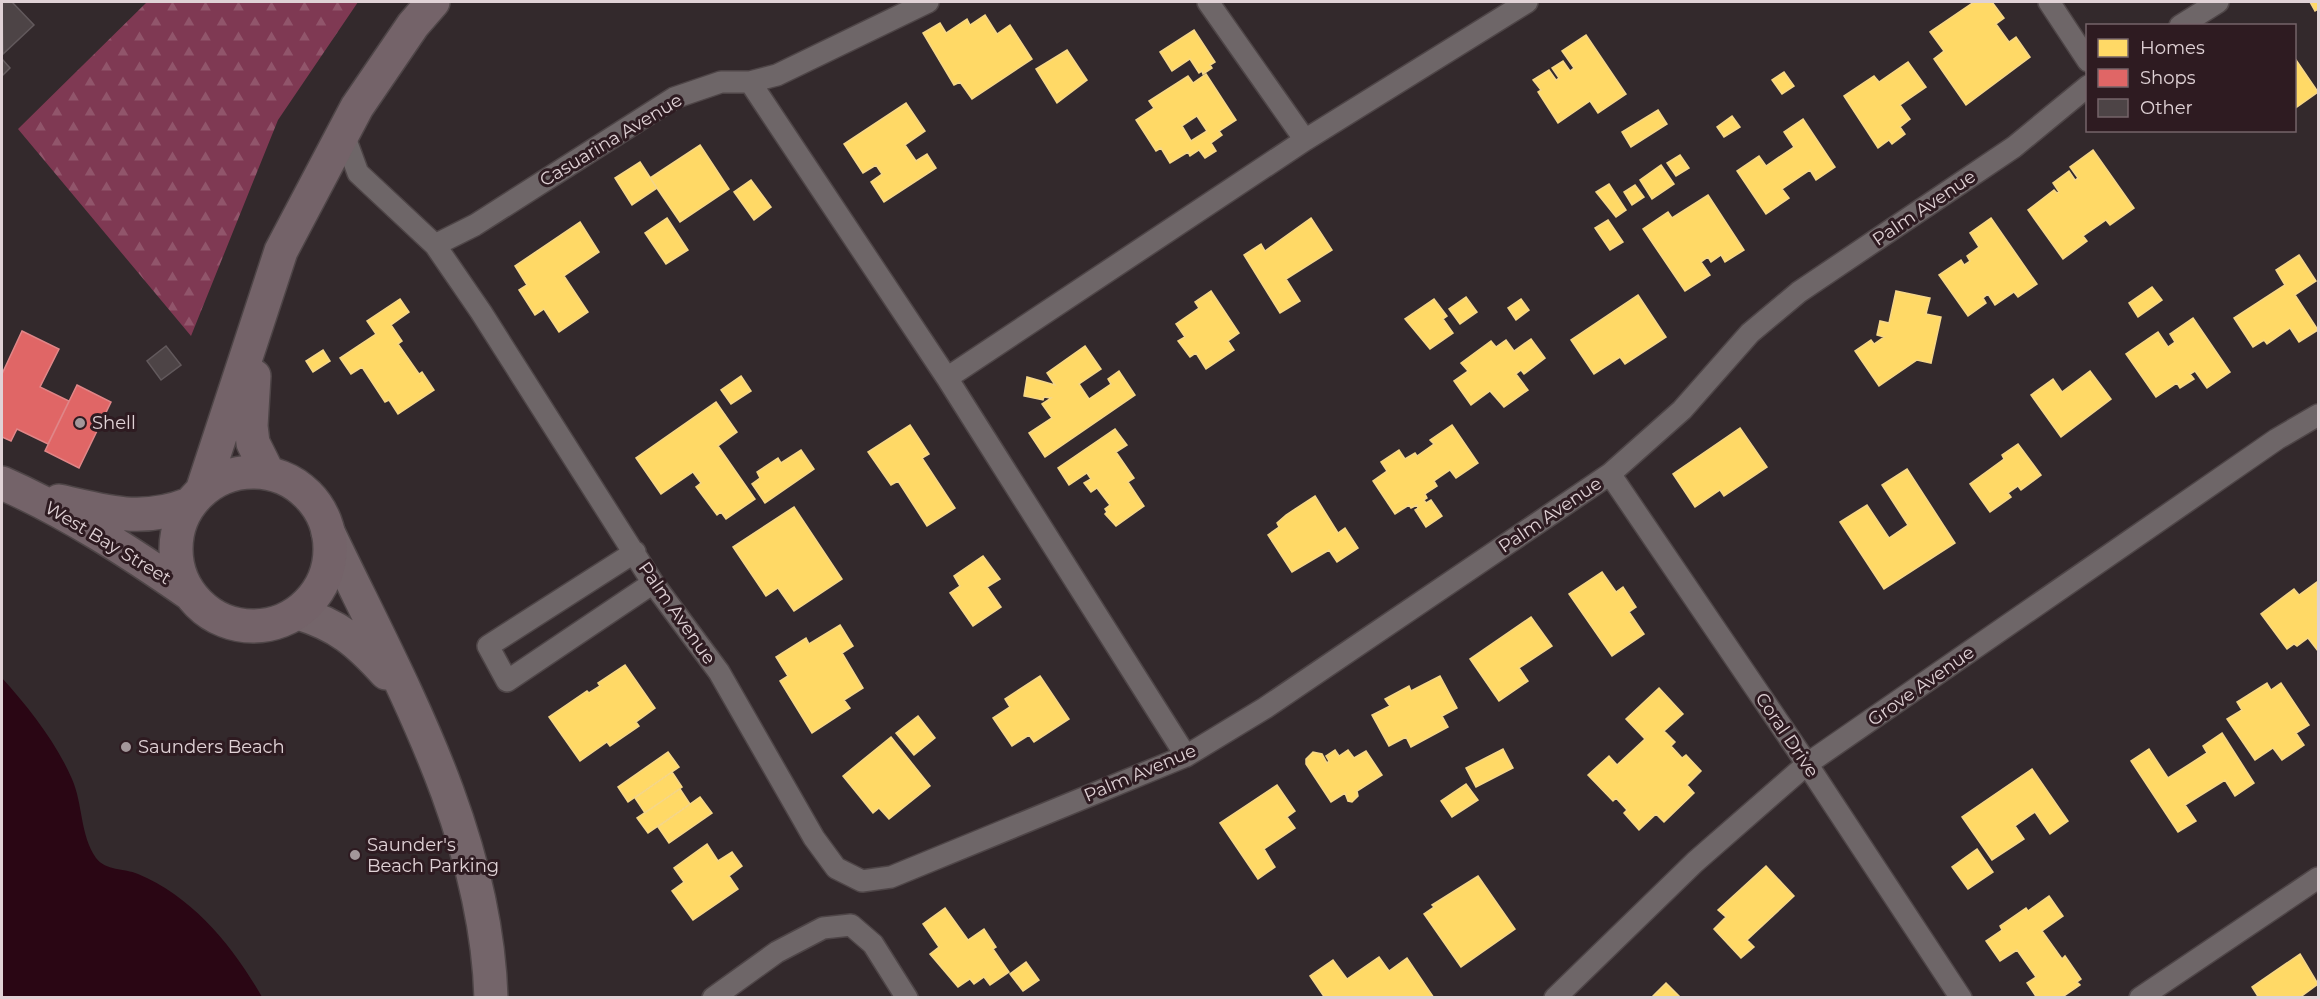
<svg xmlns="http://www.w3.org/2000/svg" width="2320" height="999" font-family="Montserrat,sans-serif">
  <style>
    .forest { fill: url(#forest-firs) }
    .water { fill: #2a0614 }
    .homes { fill: #ffd966; stroke: #f6d788; stroke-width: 1.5; fill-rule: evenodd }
    .shops { fill: #e06666; stroke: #e08688; stroke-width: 1.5 }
    .building { fill: #4d4446; stroke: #62595c; stroke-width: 1.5 }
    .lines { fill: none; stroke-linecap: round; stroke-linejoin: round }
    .minor-casing { stroke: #4e4547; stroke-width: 24 }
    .primary-casing { stroke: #4e4547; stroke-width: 36 }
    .trunk-casing { stroke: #4e4547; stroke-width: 36 }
    .minor { stroke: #6e6668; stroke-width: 21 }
    .primary { stroke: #74656a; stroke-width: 33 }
    .trunk { stroke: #746369; stroke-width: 33 }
    .poi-dot { fill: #a3979a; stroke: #2e1b21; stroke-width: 2 }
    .labels { text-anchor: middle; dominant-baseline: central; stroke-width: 6; stroke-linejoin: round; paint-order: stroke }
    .street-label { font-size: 18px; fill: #e0d2d6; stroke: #2e1b21 }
    .poi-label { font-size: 18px; fill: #e0d2d6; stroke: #2e1b21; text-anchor: start }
  </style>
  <defs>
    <pattern id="forest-firs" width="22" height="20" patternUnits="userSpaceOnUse" patternTransform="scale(1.5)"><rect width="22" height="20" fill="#7f3953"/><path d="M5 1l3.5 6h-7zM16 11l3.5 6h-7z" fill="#91556b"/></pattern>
  </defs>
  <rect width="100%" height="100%" fill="#33292c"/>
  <path class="forest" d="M147,2H358L278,120L191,336L18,129Z"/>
  <path class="water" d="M2,678C29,708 56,742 72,779C83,804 80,835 96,858C106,871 124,868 138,874C193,897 233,946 262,997H2Z"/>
  <path class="homes" d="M1974,2H1992L2004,18L1996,24L2009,42L2016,37L2030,57L1966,105L1934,59L1944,51L1930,32Z
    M2310,2H2318V9L2315,11Z
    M985,15L997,34L1010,25L1032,59L972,99L960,82L954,85L923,33L940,23L946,33L967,19L970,25Z
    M1194,30L1215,62L1210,65L1212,68L1203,74L1202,71L1199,73L1190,59L1172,71L1160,52Z
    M1586,35L1626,94L1598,113L1590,101L1558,123L1538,92L1541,90L1533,80L1549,70L1556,80L1559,78L1552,68L1563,61L1570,71L1574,68L1562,51Z
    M1067,50L1087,80L1057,103L1036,69Z
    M2294,57L2318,92L2294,109Z
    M1908,62L1926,87L1900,105L1910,119L1900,127L1905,134L1892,144L1889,140L1878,148L1844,96L1874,76L1879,82Z
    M1784,72L1794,86L1782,94L1772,80Z
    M1206,74L1236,120L1219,131L1222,135L1211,143L1216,151L1205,158L1199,150L1190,156L1188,152L1170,163L1161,148L1156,151L1136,120L1154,108L1149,101L1188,76L1193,83ZM1197,116L1207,131L1191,141L1182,126Z
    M906,103L925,131L905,145L916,161L927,154L936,168L884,202L871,182L882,174L876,165L863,173L844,144Z
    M1658,110L1667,124L1631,147L1622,132Z
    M1732,116L1740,127L1724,137L1717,127Z
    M1803,119L1835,167L1816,180L1810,170L1782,189L1789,198L1766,214L1737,171L1759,156L1766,166L1794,147L1784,132Z
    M700,145L729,189L680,222L650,178Z
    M2093,150L2134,208L2110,225L2106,220L2083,236L2087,241L2063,259L2028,210L2054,190L2057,193L2059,192L2053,183L2069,171L2075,180L2078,178L2070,167Z
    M1680,155L1689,168L1676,176L1667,163Z
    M640,162L657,188L632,205L615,178Z
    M1661,165L1674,184L1652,199L1640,180Z
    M751,180L771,207L754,220L734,192Z
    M1609,184L1626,210L1616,217L1596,192Z
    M1635,185L1644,197L1632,205L1624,192Z
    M1708,195L1744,250L1725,262L1721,255L1711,262L1708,257L1701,262L1710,275L1685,291L1643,229L1668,212L1672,218Z
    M667,218L688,250L666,264L645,233Z
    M1311,218L1332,250L1286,279L1300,301L1280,313L1244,255L1261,244L1265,251Z
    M1991,218L2037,284L2018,297L2014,292L1995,305L1988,294L1983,298L1986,303L1968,316L1939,275L1961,260L1964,265L1970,261L1967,256L1979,247L1970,233Z
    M1608,220L1623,242L1610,250L1595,228Z
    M580,222L599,252L564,276L588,312L559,332L544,309L535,315L519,290L527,285L515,266Z
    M2299,255L2316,281L2295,295L2318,330L2299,342L2290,328L2267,344L2264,340L2253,347L2234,318L2285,285L2276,270Z
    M2152,287L2162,300L2138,317L2129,303Z
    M1211,291L1239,333L1228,341L1234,350L1206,369L1196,353L1190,357L1178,341L1185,337L1176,324L1199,308L1195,302Z
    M1896,291L1930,298L1926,314L1941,317L1931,363L1917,360L1879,386L1855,351L1871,340L1874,344L1884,337L1877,335L1880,321L1889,323Z
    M1638,295L1666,337L1625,364L1620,357L1594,374L1571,340Z
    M1466,297L1477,312L1460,324L1449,309Z
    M400,299L409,312L391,325L402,341L398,344L419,374L422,372L434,390L398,414L389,400L385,402L362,367L351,374L340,358L376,334L367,321Z
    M1434,299L1447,316L1443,319L1453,333L1430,349L1405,319Z
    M1521,299L1529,310L1516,320L1508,308Z
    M2193,318L2230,372L2207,388L2195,371L2190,374L2194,379L2180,388L2177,383L2156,397L2126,354L2158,332L2168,347L2175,342L2170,334Z
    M1531,339L1545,358L1524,374L1521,370L1516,374L1528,390L1504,407L1490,391L1471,405L1454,381L1468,371L1461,363L1491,341L1496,347L1506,340L1514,351Z
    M1085,346L1101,369L1079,384L1089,399L1111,384L1108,379L1119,371L1135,395L1045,457L1029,433L1052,418L1042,404L1051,398L1044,397L1043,400L1024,396L1027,377L1055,385L1047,373Z
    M323,350L330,361L313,372L306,361Z
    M2090,371L2111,399L2061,437L2031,395L2053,379L2062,392Z
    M741,376L751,391L731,404L721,390Z
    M716,402L737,432L718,446L755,499L726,519L721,512L717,515L696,487L701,483L693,472L661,494L636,458Z
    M910,425L929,454L922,458L955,508L927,526L898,481L891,485L868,452Z
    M1452,425L1478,463L1456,478L1450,470L1434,481L1437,486L1425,494L1427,498L1424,500L1426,503L1431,500L1442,516L1426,527L1415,510L1418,508L1417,505L1411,508L1409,505L1395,514L1373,481L1387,471L1381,462L1399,450L1405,459L1415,453L1417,456L1434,444L1430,440Z
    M1740,428L1767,467L1724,496L1720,490L1695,507L1673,474Z
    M1115,429L1127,445L1116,452L1134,478L1128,482L1144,506L1116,526L1105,514L1107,512L1105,509L1110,505L1097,488L1091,492L1084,483L1091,479L1087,473L1069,485L1058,468Z
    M2018,444L2041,475L2021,490L2018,486L2008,493L2011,497L1990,512L1970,484L2004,459L2002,455Z
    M801,450L814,469L765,503L752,484L760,478L757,472L778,458L781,463Z
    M1907,469L1955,543L1884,589L1840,522L1867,505L1889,538L1908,525L1882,485Z
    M1315,496L1338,533L1345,528L1358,548L1337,562L1329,550L1292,572L1268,535L1279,527L1277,523L1286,515Z
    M794,507L842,579L794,611L778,588L766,596L733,547Z
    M983,556L1000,579L987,587L1001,607L973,626L950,593L960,586L954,576Z
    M1602,572L1616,592L1623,587L1636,607L1629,612L1644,634L1612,656L1569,594Z
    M2317,582L2318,651L2308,638L2297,646L2294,644L2287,649L2261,614L2294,589L2299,595Z
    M1531,617L1552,646L1519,668L1528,681L1499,701L1470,659Z
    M840,625L853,646L842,653L863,688L844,700L850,708L812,733L780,681L788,676L776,657L806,638L809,644Z
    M625,665L655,708L636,722L639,726L610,746L607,742L580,761L549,717L587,691L589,693L600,686L598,683Z
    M1040,676L1069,719L1034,742L1029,735L1012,746L993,718L1010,707L1005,699Z
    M1440,676L1457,708L1442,716L1448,727L1411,747L1406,737L1389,746L1372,715L1390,706L1385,699L1409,686L1411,691Z
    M2267,683L2271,690L2281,683L2309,725L2296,733L2304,745L2282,760L2273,748L2255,760L2227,719L2242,710L2237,702Z
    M1659,688L1683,714L1664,731L1675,742L1671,746L1682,758L1686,755L1701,771L1687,785L1694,793L1664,822L1656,814L1639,830L1624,813L1627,810L1616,798L1613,801L1588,775L1609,756L1617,765L1645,739L1626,719Z
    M918,716L935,738L914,755L896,733Z
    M2222,733L2254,783L2235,796L2225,780L2185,805L2196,821L2178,832L2131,761L2149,749L2168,778L2207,753L2203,746Z
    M891,737L930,786L889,819L879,808L873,813L843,776Z
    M1503,749L1513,768L1476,787L1466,768Z
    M1335,750L1339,756L1348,750L1354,758L1366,751L1382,775L1357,791L1358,796L1352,802L1348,801L1345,793L1331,802L1306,764V759L1313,752L1322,754L1327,763L1329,761L1326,756Z
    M668,752L679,767L628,802L618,787Z
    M2032,769L2068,821L2050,834L2035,812L2015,826L2024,839L1992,860L1962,817Z
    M672,772L682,787L645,813L635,798Z
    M1466,784L1478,800L1452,817L1441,801Z
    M1277,785L1295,811L1287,817L1295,828L1264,849L1275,867L1258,879L1220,823Z
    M680,789L690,804L648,833L637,818Z
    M700,797L712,813L669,843L658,827Z
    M707,844L718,861L732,852L742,866L729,876L738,889L693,920L672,891L684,882L674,868Z
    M1977,849L1993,872L1968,889L1952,867Z
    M1766,866L1794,896L1747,940L1754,947L1741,958L1714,929L1726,917L1718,910Z
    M1478,876L1515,929L1461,967L1424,914L1434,907L1432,905Z
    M2049,896L2063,916L2042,931L2062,959L2065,956L2081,979L2077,982L2080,985L2061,998H2037L2027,983L2036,977L2017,950L2000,961L1986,941L2002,930L2000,926L2026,908L2028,911Z
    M945,908L968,940L984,929L996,947L993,949L1009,972L990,985L984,977L974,984L970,979L958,987L930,954L939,947L923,924Z
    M2300,954L2318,984L2299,998H2259L2252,987Z
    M1379,957L1389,971L1407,958L1434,998H1325L1310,976L1333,960L1347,979Z
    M1026,962L1039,980L1023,991L1010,974Z
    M1666,983L1681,998H1651Z"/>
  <path class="shops" d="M22,331L59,349L40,387L69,401L48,444L17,429L11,441L2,437V374Z
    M77,385L111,402L79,468L45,451Z"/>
  <path class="building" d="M2,2H12L34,25L3,54Z
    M2,59L10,68L2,76Z
    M166,346L181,365L161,380L147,361Z"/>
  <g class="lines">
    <g class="minor-casing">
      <path id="minor" d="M1208,2L1305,140
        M2049,2L2088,61
        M2180,26L2218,2
        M750,82L947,378L1186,756
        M343,132L358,173L435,245L481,312L653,583L719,672L814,838L836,868L862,881L891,877L1186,756L1265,708L1610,474L1682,410L1750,333L1799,292L2014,147L2088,86
        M435,245L475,225L674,98L721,82H750L777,75L928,2
        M947,378L1305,140L1527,2
        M1610,474L1807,764L1961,998
        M635,552L488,646L507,681L653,583
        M713,998L777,952L823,928L851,925L873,944L907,998
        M1555,998L1695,862L1807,764L2277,439L2318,415
        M2140,998L2318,878"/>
    </g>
    <g class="primary-casing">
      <path id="primary" d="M328,532C398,679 486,830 491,998
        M298,613C338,625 358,642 386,673"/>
    </g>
    <g class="trunk-casing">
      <path id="trunk" d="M254,376L251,426L253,443L268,473
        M176 549a77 77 0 1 1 154 0a77 77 0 1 1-154 0Z
        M2,483C68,512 131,553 190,594
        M202,491L281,251L357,107L413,25L433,2
        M59,501C108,512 141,523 190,504"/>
    </g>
    <use href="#minor" class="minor"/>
    <use href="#primary" class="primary"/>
    <use href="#trunk" class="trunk"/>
  </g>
  <g class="poi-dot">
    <circle cx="80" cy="423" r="6"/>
    <circle cx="126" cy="747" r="6"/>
    <circle cx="355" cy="855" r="6"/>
  </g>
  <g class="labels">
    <g class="street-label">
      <text transform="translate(611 140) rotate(-31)">Casuarina Avenue</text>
      <text transform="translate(1924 208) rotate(-34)">Palm Avenue</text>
      <text transform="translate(1550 515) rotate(-34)">Palm Avenue</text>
      <text transform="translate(108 543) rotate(31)">West Bay Street</text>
      <text transform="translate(677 613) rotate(55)">Palm Avenue</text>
      <text transform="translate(1921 686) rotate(-35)">Grove Avenue</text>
      <text transform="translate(1787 735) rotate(56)">Coral Drive</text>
      <text transform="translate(1140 773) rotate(-23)">Palm Avenue</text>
    </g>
    <g class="poi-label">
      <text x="92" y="423">Shell</text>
      <text x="138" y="747">Saunders Beach</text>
      <text x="367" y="845">Saunder's<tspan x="367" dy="21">Beach Parking</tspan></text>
    </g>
  </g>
  <rect width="2320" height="999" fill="none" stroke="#e0d2d6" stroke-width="6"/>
  <rect x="2086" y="24" width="210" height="108" fill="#2e1b21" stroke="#756469" stroke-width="1.5"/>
  <rect x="2098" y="39" width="30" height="18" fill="#ffd966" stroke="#756469" stroke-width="1.5"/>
  <text x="2140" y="54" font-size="18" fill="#e0d2d6">Homes</text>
  <rect x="2098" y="69" width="30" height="18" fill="#e06666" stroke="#756469" stroke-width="1.5"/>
  <text x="2140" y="84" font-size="18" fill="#e0d2d6">Shops</text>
  <rect x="2098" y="99" width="30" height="18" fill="#4d4446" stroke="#756469" stroke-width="1.5"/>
  <text x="2140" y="114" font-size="18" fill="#e0d2d6">Other</text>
</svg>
